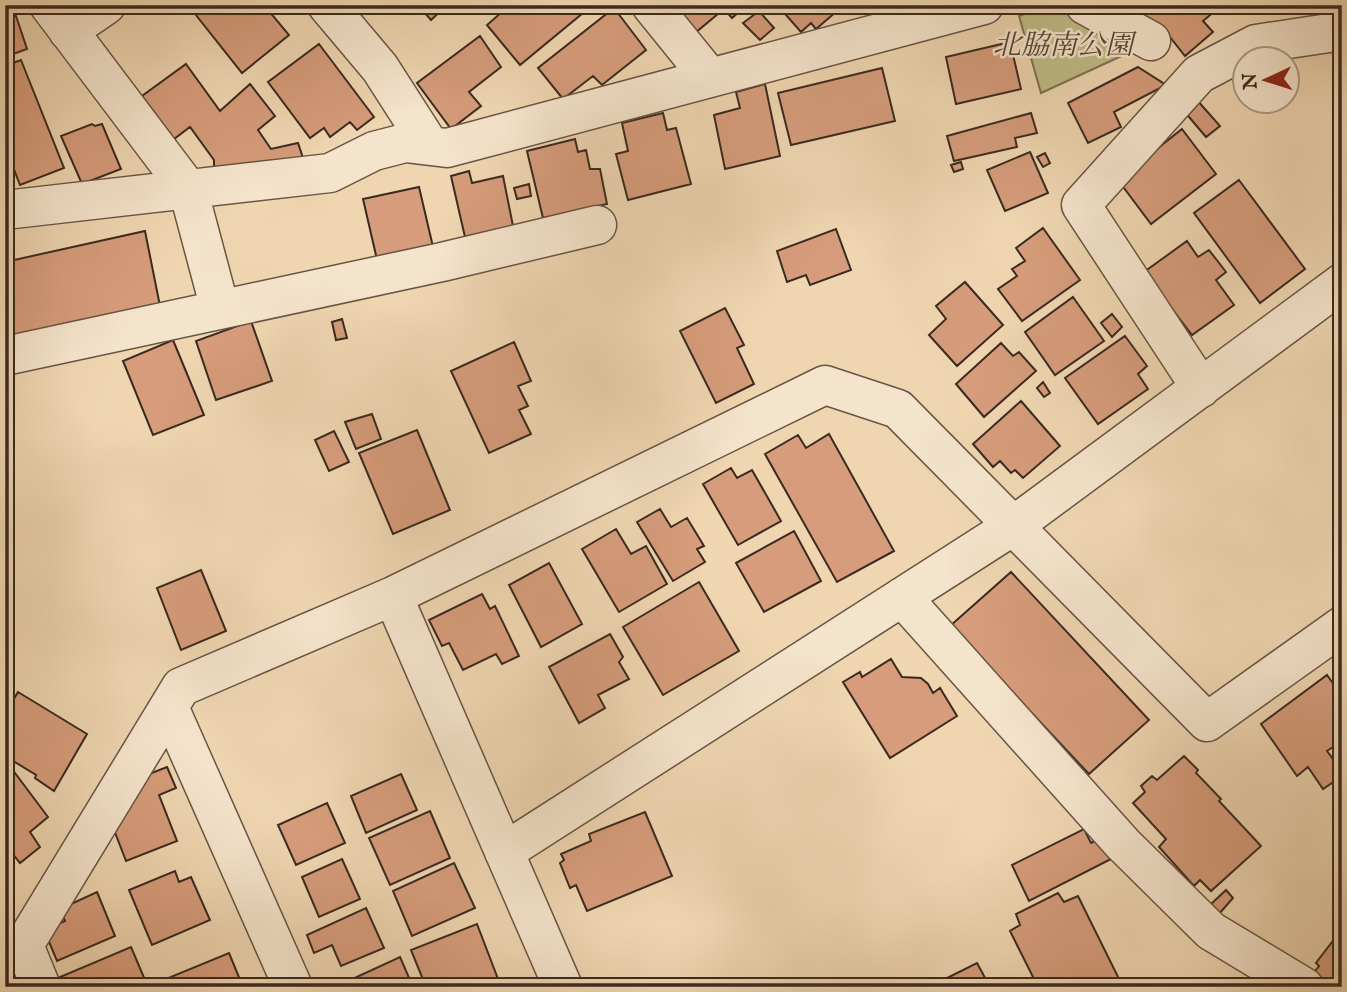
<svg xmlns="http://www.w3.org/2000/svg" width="1347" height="992" font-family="'IM FELL English','Noto Serif JP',serif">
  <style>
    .green { fill: #c0bc87; stroke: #7d7354; stroke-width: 2 }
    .building { fill: #d69c7b; stroke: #3a2a20; stroke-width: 2 }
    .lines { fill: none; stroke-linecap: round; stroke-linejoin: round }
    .minor-casing { stroke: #675544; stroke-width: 41 }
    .minor { stroke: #f5e4cc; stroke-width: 38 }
    .labels { text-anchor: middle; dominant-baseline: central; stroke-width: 5; stroke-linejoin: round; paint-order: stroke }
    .park-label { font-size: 28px; font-style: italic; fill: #554735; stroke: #f5e4cc }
  </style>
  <rect width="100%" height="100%" fill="#efd6b1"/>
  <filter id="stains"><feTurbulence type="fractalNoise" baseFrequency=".00286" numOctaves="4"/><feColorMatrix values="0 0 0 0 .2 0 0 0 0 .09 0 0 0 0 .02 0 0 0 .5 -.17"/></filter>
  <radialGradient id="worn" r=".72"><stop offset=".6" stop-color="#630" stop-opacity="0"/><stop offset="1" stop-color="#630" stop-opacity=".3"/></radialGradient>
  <path class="green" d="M1050,5L1073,10L1126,54L1041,93L1019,16Z"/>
  <path class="building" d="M188,5H264L289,35L242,73Z
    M418,5H447L431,20Z
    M510,5H587L589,8L520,65L487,25Z
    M667,5H747L732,18L724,9L689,38Z
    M781,5H844L816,29L811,23L801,32L779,7Z
    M1152,5H1214L1217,9L1203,21L1213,32L1185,56L1166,32L1138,17Z
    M614,8L646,50L602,85L593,76L563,99L538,68Z
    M759,11L774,28L760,40L743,23Z
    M16,16L27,49L5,57V19Z
    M480,36L501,67L469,92L481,106L451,129L417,83Z
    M1010,42L1021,89L956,104L946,57Z
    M319,44L374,117L357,130L350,122L330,137L324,128L310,138L268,82Z
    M21,60L64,168L20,185L5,146V66Z
    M186,64L220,111L250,84L275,116L258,130L271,149L298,143L303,158L214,175V160L190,127L174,139L142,96Z
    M1138,67L1166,85L1114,112L1121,127L1088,143L1068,103Z
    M882,68L895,121L791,145L778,93Z
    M765,84L780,156L725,169L714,115L740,108L736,92Z
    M1197,100L1220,126L1206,137L1184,111Z
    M663,113L667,130L676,128L691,184L628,200L616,154L628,151L622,123Z
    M1031,113L1037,133L1015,138L1017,147L954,161L947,136Z
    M92,124L95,126L102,124L121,169L82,184L61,136Z
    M1182,129L1216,174L1151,224L1118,180Z
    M575,139L578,152L586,150L590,169H600L607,204L543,218L527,151Z
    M1030,152L1048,193L1005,211L987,170Z
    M1045,153L1050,163L1043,167L1037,157Z
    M961,162L963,169L954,172L951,165Z
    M469,171L472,183L503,176L513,226L465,237L451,176Z
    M1239,180L1305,269L1260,303L1194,213Z
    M529,184L531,196L517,199L514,188Z
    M419,187L434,251L378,264L363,199Z
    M1043,228L1080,280L1022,321L998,289L1017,276L1012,269L1025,261L1016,248Z
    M836,229L851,270L810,285L806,275L787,282L777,251Z
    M145,231L160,306L5,341V262Z
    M1187,241L1198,257L1209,250L1226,272L1216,280L1234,305L1192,335L1144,272Z
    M965,282L1003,325L957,366L929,335L946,319L936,306Z
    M1073,297L1104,341L1055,375L1025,332Z
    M725,308L744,345L737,348L754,384L716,403L680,331Z
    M1112,314L1122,327L1112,337L1101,323Z
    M342,319L347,338L336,340L332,322Z
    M251,321L272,381L216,400L196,341Z
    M1125,336L1147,366L1138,374L1148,389L1098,424L1065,378Z
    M173,340L204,415L153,435L123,361Z
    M514,342L531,381L518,386L528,406L519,410L531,434L489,453L451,371Z
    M1001,343L1013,356L1019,352L1036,371L984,417L956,384Z
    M1043,382L1050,393L1044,397L1037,388Z
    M1021,401L1060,446L1023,478L1015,470L1011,473L1000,461L993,467L973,444Z
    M372,414L381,439L356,449L345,422Z
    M417,430L450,510L393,534L359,453Z
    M334,431L349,462L329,471L315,440Z
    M829,434L894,551L837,582L765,454L798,435L806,448Z
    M731,468L737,478L752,470L781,521L738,545L703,484Z
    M660,509L671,527L687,518L704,546L697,549L705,562L673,581L637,522Z
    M616,529L631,554L646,546L667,584L619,612L582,549Z
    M794,531L821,581L764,612L736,563Z
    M549,563L582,624L541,647L509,585Z
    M201,570L226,631L181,650L157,588Z
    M1011,572L1149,720L1089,774L950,626Z
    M699,582L739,651L663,695L623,627Z
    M482,594L490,609L495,606L519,656L502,664L496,654L463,670L449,643L442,646L429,620Z
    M610,634L623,657L619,662L629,679L598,695L605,708L579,723L549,667Z
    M891,659L902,677L921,678L928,684L933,693L940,688L957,716L890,758L843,682L860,672L862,677Z
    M1327,675L1342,696V741L1327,751L1342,771V776L1323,789L1308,767L1297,776L1261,724Z
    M18,692L87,734L54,791L35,778L36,775L5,756V745L11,736L5,733V714Z
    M1184,756L1198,770L1196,773L1221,799L1219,801L1261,846L1211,891L1200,880L1194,886L1159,847L1166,839L1133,803L1145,792L1141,786L1152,776L1157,780Z
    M9,765L48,817L30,832L40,847L20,863L5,844V769Z
    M167,767L176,788L159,795L177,841L126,861L111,822L136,779Z
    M401,774L417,810L366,833L351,796Z
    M327,803L345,843L296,865L278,825Z
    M430,811L450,858L390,885L369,838Z
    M645,812L672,876L587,911L576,885L570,888L560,863L564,860L561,854L591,841L589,834Z
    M1084,829L1091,843L1101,838L1111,859L1029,901L1012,865Z
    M342,859L360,899L319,917L302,877Z
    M454,863L475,908L412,936L393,891Z
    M175,871L179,882L191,877L210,920L152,945L129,890Z
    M1226,890L1233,898L1219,914L1210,905Z
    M97,892L115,936L57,961L44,930L65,921L60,909Z
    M1058,893L1064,902L1078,896L1123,987H1038L1010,931L1020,925L1016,914Z
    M366,908L384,948L341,966L332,945L314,953L307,935Z
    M477,924L498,979L477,987H426L411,950Z
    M1342,929V987H1328L1312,975L1319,966L1316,963Z
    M131,947L148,987H56L53,980Z
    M229,953L243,987H163L161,981Z
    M400,957L413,987H335Z
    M977,963L990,987H929Z"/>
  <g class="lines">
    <g class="minor-casing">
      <path id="minor" d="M49,5L188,189L220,309
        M327,5L380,68L430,146
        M651,5L710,78
        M1085,5L1151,41
        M68,31L106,5
        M5,210L330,173L374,151L405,143L447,148L984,5
        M5,356L442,262L597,225
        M1201,388L1081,205L1199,74L1256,44L1342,31
        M393,596L563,987
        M902,597L1123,844L1211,931L1304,987
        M169,707L293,987
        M504,852L1013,526L1342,283
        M41,987L24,945L181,687L393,596L825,385L898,409L1207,722L1342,626"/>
    </g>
    <use href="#minor" class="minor"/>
  </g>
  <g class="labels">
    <g class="park-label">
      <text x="1063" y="46">北脇南公園</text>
    </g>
  </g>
  <rect width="1347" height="992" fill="none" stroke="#efd6b1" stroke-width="28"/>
  <rect x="7" y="7" width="1333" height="978" fill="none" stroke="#3a2a20" stroke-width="3.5"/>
  <rect x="14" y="14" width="1319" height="964" fill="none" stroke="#3a2a20" stroke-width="2"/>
  <g transform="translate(1266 80) rotate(266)"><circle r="33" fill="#f5e4cc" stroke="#aa9a87" stroke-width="2"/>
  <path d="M0-5L12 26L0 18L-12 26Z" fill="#8f2418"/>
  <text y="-10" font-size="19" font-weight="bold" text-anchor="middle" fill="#3a2a20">N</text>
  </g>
  <rect width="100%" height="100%" filter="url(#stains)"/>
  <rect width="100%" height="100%" fill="url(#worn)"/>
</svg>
